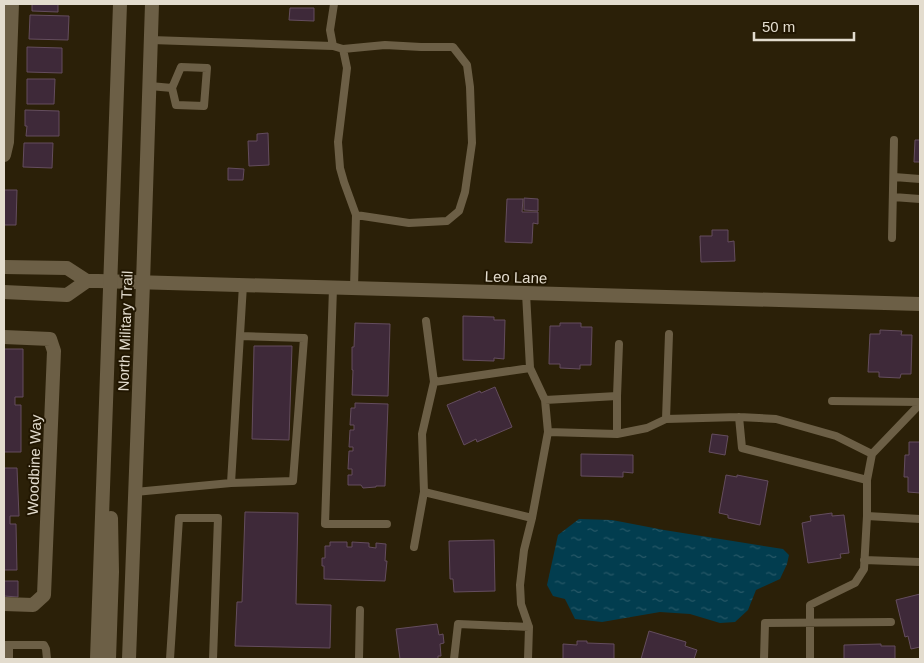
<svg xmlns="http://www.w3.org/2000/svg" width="924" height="663" font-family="Helvetica,sans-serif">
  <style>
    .water { fill: url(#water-ripples) }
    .building { fill: #3e2939; stroke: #644d5e }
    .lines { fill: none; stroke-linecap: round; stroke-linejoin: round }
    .service { stroke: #6c5f46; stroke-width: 8 }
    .minor { stroke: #6c5f46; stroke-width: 14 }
    .secondary { stroke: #6c5f46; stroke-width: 14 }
    .labels { text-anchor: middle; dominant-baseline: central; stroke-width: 4; stroke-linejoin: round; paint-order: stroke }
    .street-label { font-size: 15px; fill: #e3dcce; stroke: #211601 }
  </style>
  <defs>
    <pattern id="water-ripples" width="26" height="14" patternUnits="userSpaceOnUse" patternTransform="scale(1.25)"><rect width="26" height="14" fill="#023d4f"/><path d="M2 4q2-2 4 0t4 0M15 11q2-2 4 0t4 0" fill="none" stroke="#275867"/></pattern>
  </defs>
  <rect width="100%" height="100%" fill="#2b2008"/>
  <path class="water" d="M579,519L612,520L664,530L783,549L789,555L787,564L780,579L756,590L748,610L735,622L720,623L690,614L660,612L602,622L575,619L565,599L553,596L547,585L558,535Z"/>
  <path class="building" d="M32,4H58V12L32,11Z
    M290,8H314V21L289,20Z
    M30,15L69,16L68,40L29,39Z
    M27,47L62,48V73L27,72Z
    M27,79H55L54,104H27Z
    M25,110L59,111V136H26L27,126H25Z
    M268,133L269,165L249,166L248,141H257V134Z
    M915,140H920V162H914Z
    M24,143H53L52,168L23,167Z
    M228,168L244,169L243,180H228Z
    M4,190H17L16,225H4Z
    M524,198L538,199V211L524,210Z
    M507,199H523L522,212H538V224L533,223L532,243L505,242Z
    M712,230H728V242L734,241L735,261L701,262L700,236H712Z
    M463,316L494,317V320H505L504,359L494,358V361L463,360Z
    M355,323L390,324L388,396L352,395L353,370H352V347H354Z
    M560,323H581V327H592L591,365H580V369L560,368V364H549L550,326H560Z
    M880,330L902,331L901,335H912L911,374H901L900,378L879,377V372H868L870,334H880Z
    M254,346H292L289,440L252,439Z
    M4,349H23V397H15V405H21V452H4Z
    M495,387L512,427L477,442L476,439L464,445L447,405L480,391L481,393Z
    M355,403L388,404L385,486H376V487L363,488L361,485H348V475H352V469H348L349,451H353V447H349L350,430H354V425H350L351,408H355Z
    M712,434L728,436L725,455L709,452Z
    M909,442H920V493L908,492V477H904L905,455H909Z
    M581,454L633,455V473L623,472V477L581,476Z
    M4,468H17L19,516H10V524H16L17,570H4Z
    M726,475L737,477V475L768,481L760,525L728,518V515L719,513Z
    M245,512L298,513L296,604L331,605L330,648L235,646L237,602H242Z
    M832,513V516L844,515L849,553L840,554L841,558L808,563L802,523L811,521L810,516Z
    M494,540L495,591L454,592L453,579H450L449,541Z
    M330,542H347V547H352V542L369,543V547L376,548V543L386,544L385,561H387L385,581L324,579V566H322V558H325V546H330Z
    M4,581H18V597L4,596Z
    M920,594V647L911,649L908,636L905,637L896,600Z
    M437,624L439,635L443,634L444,643L440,644L441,656H438V659H400L396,629Z
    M649,631L686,642L685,646L697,650L694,659H641Z
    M577,641H587V643L614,644V659H563V644L577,645Z
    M881,644V646H895V659H844V645Z"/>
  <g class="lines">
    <path class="service" d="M151,40L333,46L343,49L347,68L338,142L340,168L344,182L356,215L354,288
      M333,46L330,30L334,4
      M343,49L385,45L421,47H453L467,65L470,87L472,143L465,192L459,211L447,221L409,223L356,215
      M150,86L172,88L176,105L204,106L207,68L181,67L172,88
      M894,177L920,179
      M893,197L920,199
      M892,238L894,140
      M333,288L325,524H387
      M426,321L434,382L530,368L526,293
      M617,396V434
      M545,400L617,396L619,344
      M832,401L920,402
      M739,417L742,448L867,480
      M666,419L739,417L776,419L836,436L872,454L920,404
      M548,432L617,434L647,428L666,419L669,334
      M872,454L867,480V516L920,519
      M231,483L293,481L304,338L240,336
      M135,492L231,483L243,285
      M424,492L532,518L548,432L545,400L530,368
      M414,547L424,492L422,434L434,382
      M864,560L920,562
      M4,645H44L46,649L47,659
      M9,659V645
      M170,659L179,518H218L213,659
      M359,659L360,610
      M454,659L458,624L529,627
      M528,659L529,627L521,604L520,585L524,550L532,518
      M764,659L765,623L891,622
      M810,659V605L855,583L864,569L867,516"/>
    <path class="minor" d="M4,155L7,142L12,4
      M4,267L67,268L87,281H98L920,304
      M4,292L67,295L87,281
      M4,337L50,339L54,351L44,595L33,605L4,604"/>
    <path class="secondary" d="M97,659L120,4
      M109,659L112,572L111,518
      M129,659L143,283L152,4"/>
  </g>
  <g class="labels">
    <g class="street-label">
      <text transform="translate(516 277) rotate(2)">Leo Lane</text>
      <text transform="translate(125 331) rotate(-88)">North Military Trail</text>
      <text transform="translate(34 465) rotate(-88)">Woodbine Way</text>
    </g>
  </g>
  <rect width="924" height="663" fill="none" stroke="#e3dcce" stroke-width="10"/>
  <path d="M754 32v8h100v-8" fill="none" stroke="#e3dcce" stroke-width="2.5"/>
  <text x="762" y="32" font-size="15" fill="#e3dcce" stroke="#211601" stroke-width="4" paint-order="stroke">50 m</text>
</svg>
